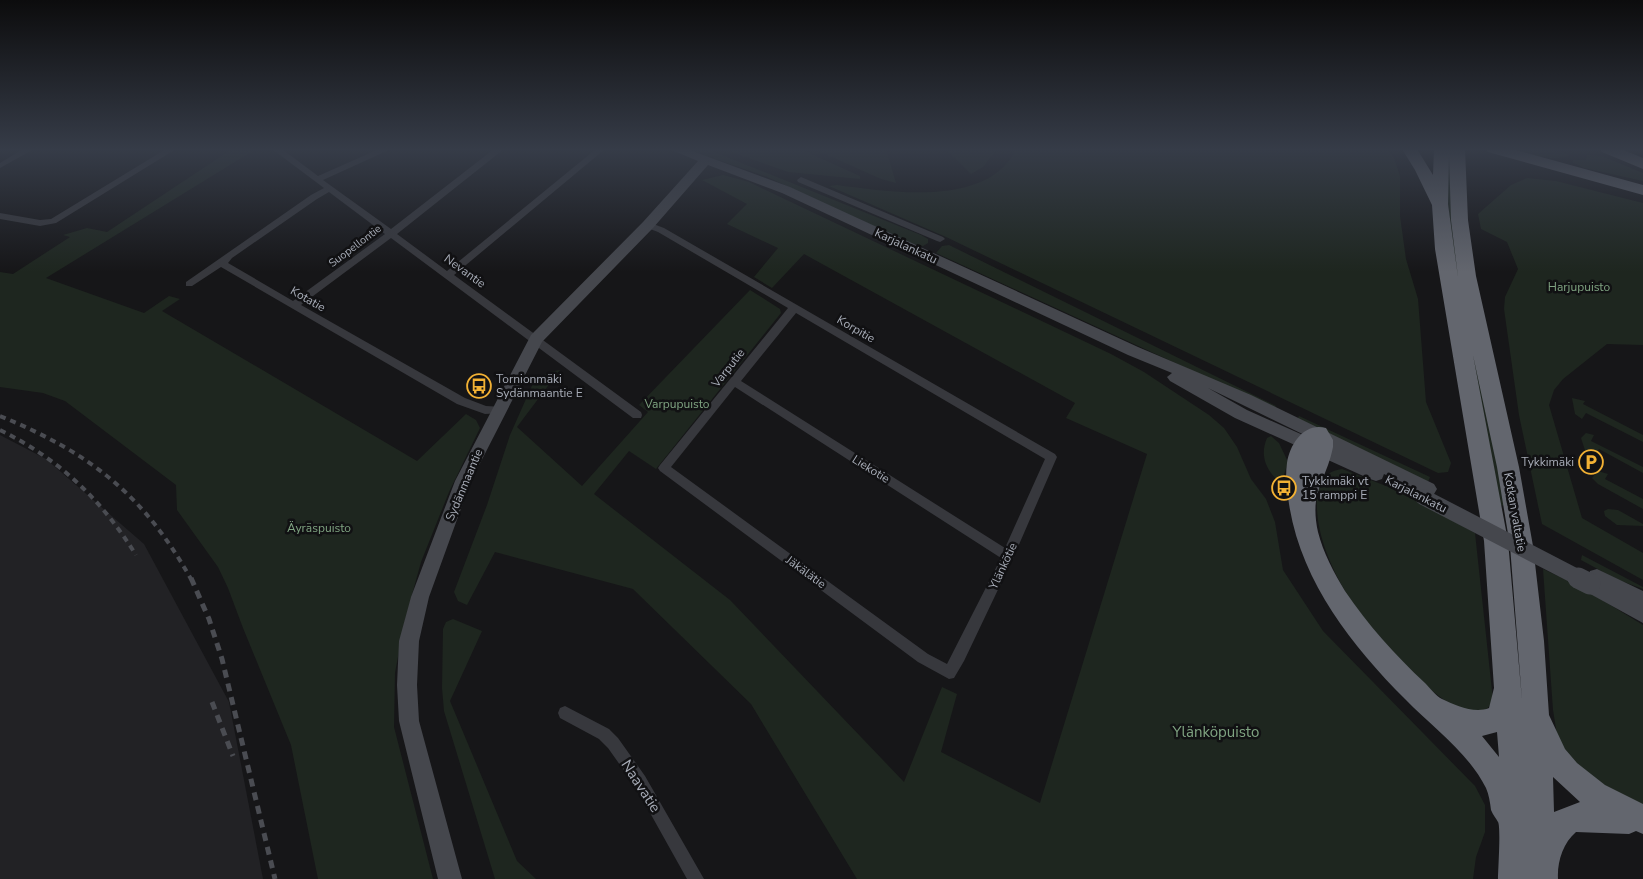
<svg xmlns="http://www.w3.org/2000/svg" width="1643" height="879" font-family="'Nunito Sans',sans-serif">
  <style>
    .built { fill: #222225 }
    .green { fill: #1e261f }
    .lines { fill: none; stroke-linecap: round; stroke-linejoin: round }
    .street { fill: #37383d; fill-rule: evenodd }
    .secondary { fill: #45474d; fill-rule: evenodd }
    .highway { fill: #63666e; fill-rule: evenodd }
    .rail-far1 { stroke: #4a4c52; stroke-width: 4; stroke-dasharray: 6 5; stroke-linecap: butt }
    .rail { stroke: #4a4c52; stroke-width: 5; stroke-dasharray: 8 6; stroke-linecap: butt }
    .secondary-bridge-far1 { stroke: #45474d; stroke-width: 16 }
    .secondary-bridge { stroke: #45474d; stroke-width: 21 }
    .labels { text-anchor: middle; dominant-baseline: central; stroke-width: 5; stroke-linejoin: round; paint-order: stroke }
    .far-street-label { font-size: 11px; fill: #a8adb8; stroke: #111113 }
    .street-label { font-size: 12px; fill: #a8adb8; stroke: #111113 }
    .park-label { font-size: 12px; fill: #7fa381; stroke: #111113 }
    .poi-label { font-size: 12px; fill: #a8adb8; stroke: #111113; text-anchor: start }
    .near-park-label { font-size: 15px; fill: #7fa381; stroke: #111113 }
    .near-street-label { font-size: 15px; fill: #a8adb8; stroke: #111113 }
  </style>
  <rect width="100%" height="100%" fill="#161618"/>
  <path class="built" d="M0,435L46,459L144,544L229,702L263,879H0Z"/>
  <path class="green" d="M232,149H256L46,278L144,313L169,296L180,299L162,311L417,461L466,414L476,420L480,428L449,492L421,562L404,624L395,673L394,727L433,879H318L291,745L243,628L228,588L218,567L177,510L176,485L65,401L43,393L0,387V272L13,274L70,237L63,235L87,228L107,232Z
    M699,149H707L921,235L928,239V243L923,246L913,244L765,176L695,152Z
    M723,149H800L860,176V179L788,172Z
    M814,149H886L896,183L881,179Z
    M946,149H997L983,167L971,174Z
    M1016,149H1387L1394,158L1400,176V216L1406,259L1418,299L1426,402L1451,463L1448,472L1438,473L946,237L829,186L837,185C889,192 989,208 1016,149Z
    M1446,149H1453L1506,506L1498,505L1455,279L1445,171Z
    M1513,149H1550L1570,155C1555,163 1528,154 1513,149Z
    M1587,155L1602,156L1643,173V181L1584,168L1572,162L1573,160H1586Z
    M723,175L749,182L1111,354L1144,372L1209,415L1224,428L1237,447L1251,479L1266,499L1275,522L1283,570L1323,631L1475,786L1485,805V832L1476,857L1473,879H857L751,704L633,589L495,552L467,605L458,601L454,592L487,505L510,435L534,381L549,372L560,370L517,427L582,486L648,412L639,405L750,290L780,309L781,313L656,469L629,451L594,494L730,600L904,782L942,687L957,694L941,752L1040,803L1147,454L1066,418L1075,403L804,254L772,288L754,277L778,248L727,224L747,204L702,180Z
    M1527,178L1556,181L1643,203V345L1607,344L1563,379L1554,390L1549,405L1582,518L1643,553V580L1542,524L1519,415L1504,309L1505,297L1518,269L1507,242L1481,229L1478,214L1511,185Z
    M949,245L1276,406L1275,409L936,253L942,246Z
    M1572,398L1585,401L1583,404L1643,435V442L1586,413L1582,419L1575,414Z
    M1299,416L1430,477L1428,482L1297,419Z
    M1586,433L1594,435L1591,441L1643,467V473L1599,449L1593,457L1585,450L1581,438Z
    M1271,436L1279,443L1288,462L1281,484C1267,471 1259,457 1267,438Z
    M1342,469L1399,491L1475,533L1493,700C1468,755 1358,614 1345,591C1329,563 1315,530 1317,497C1318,482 1326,471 1342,469Z
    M1598,471L1608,474L1605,479L1643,499V509L1598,484L1592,478Z
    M1608,509L1618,510L1643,524V526L1617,525L1605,516L1604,511Z
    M1582,555L1643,587V589L1616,579L1581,560Z
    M1543,569L1581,587L1643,625V805L1582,774L1558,741L1553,710Z
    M453,619L482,631L450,701L517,861L536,879H495L444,711L442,688L443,629L446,622Z"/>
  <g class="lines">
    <path class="street" d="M23,149H34L0,168V163Z
      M166,149H176L56,223L40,226L0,219V213L40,220L51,219Z
      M272,149H282L318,176L379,149H391L323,180L391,229L494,149H504L397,234L447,271L596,149H605L454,275L641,412L642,415L641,418H633L391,238L301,305L465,398L486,406L503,407L504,410L503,413L485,414L457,404L221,267L192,286H186V282L311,195L324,188ZM329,192L385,234L293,301L228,263L232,258L317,199Z
      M801,177L943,237L945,239L940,242L937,241L798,182L797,180Z
      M648,222L664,228L1055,454L1057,457L1014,556L964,661L954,678L949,679L918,662L660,471L658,468L660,465L788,308L658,232L645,227L644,225ZM796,313L1045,459L1005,548L741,381ZM735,387L1001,558L947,664L928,654L671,467Z
      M565,706L609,729L618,738L645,776L704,879H687L635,786L608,748L599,739L560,718L558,713L560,708Z"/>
    <path class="secondary" d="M669,149H687L790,187L1138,347L1251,395L1434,484L1437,489L1434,494L1428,496L1384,474L1382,479L1376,481L1370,479L1235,418L1170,381L1167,377L1172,373L1128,355L782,193L708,165L653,228L542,342L471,481L429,597L419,641L417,685L419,721L462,879H438L399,721L397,685L399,641L411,597L455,481L531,335L643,222L698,161ZM1208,388L1323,444L1247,410Z
      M1597,569L1643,591V623L1583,590L1581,584L1583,578L1588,577L1590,571Z"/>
    <path class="highway" d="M1402,149H1417L1433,175L1434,149H1465L1468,220L1476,276L1519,467L1533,546L1544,641L1549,715L1565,749L1577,763L1605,785L1643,804V834L1636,831L1629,834L1576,832C1563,843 1557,862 1558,879H1498C1498,871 1501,827 1498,822C1496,818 1493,815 1491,810C1490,802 1489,795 1486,788C1468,752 1432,727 1405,699C1351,645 1301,581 1289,504C1287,490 1285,477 1287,463C1290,443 1305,422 1326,428L1333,440V447C1326,482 1309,491 1318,532C1323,552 1334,573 1345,591C1368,625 1395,655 1425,683C1430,688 1436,696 1442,699C1455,705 1474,714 1489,708L1494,688L1484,541L1435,249L1432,205L1415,170ZM1449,155L1451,220L1458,277L1448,204ZM1473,355L1497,467L1510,546L1522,700L1508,541ZM1497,732L1499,757L1482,736ZM1553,777L1580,802L1554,812Z
      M1486,149H1512L1643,185V195L1488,152Z
      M1600,149H1621L1643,158V169L1602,152Z"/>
    <path class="rail-far1" d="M0,416C90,453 143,494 191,579
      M0,430C59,459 101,499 136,555"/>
    <path class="rail" d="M191,578L209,619L222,659L275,879
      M212,702L233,756"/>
    <path class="secondary-bridge-far1" d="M1423,497L1581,579"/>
    <path class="secondary-bridge" d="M1578,578L1590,584"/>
  </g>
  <linearGradient id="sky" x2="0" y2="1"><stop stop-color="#0c0c0d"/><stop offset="0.55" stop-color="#363c48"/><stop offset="1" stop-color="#363c48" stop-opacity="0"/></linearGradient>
  <rect width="1643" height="272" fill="url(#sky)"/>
  <defs>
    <g id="bus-ring" transform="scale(1.25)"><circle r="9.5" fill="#111113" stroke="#f2b134" stroke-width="1.5"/><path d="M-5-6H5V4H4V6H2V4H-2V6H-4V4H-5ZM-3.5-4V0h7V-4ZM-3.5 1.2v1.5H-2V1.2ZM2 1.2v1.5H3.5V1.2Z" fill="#f2b134"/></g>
    <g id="parking-ring" transform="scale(1.25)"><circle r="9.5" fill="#111113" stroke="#f2b134" stroke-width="1.5"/><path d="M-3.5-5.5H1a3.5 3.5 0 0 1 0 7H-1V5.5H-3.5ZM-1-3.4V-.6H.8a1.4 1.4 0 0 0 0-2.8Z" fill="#f2b134"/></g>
  </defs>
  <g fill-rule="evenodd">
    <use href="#bus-ring" x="479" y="386"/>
    <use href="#parking-ring" x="1591" y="462"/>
    <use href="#bus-ring" x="1284" y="488"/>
  </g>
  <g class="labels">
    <g class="far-street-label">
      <text transform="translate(355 246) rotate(-37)">Suopellontie</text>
    </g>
    <g class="street-label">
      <text transform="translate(906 246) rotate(25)">Karjalankatu</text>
      <text transform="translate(465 271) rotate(36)">Nevantie</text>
      <text transform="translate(308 299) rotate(30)">Kotatie</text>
      <text transform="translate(856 329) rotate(30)">Korpitie</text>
      <text transform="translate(728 368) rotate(-52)">Varputie</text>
      <text transform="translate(871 469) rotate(32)">Liekotie</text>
      <text transform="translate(464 485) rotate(-67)">Sydänmaantie</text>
      <text transform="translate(1416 494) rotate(27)">Karjalankatu</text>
      <text transform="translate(1515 512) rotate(80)">Kotkan valtatie</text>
      <text transform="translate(1003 566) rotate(-65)">Ylänkötie</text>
      <text transform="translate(806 572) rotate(36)">Jäkälätie</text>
    </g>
    <g class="park-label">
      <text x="1579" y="287">Harjupuisto</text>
      <text x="677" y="404">Varpupuisto</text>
      <text x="319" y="528">Äyräspuisto</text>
    </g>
    <g class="poi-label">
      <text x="496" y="379">Tornionmäki<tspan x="496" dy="14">Sydänmaantie E</tspan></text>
      <text x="1574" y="462" text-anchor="end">Tykkimäki</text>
      <text x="1302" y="481">Tykkimäki vt<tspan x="1302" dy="14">15 ramppi E</tspan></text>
    </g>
    <g class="near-park-label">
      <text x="1216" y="732">Ylänköpuisto</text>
    </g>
    <g class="near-street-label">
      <text transform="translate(641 786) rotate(57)">Naavatie</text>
    </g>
  </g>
</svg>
